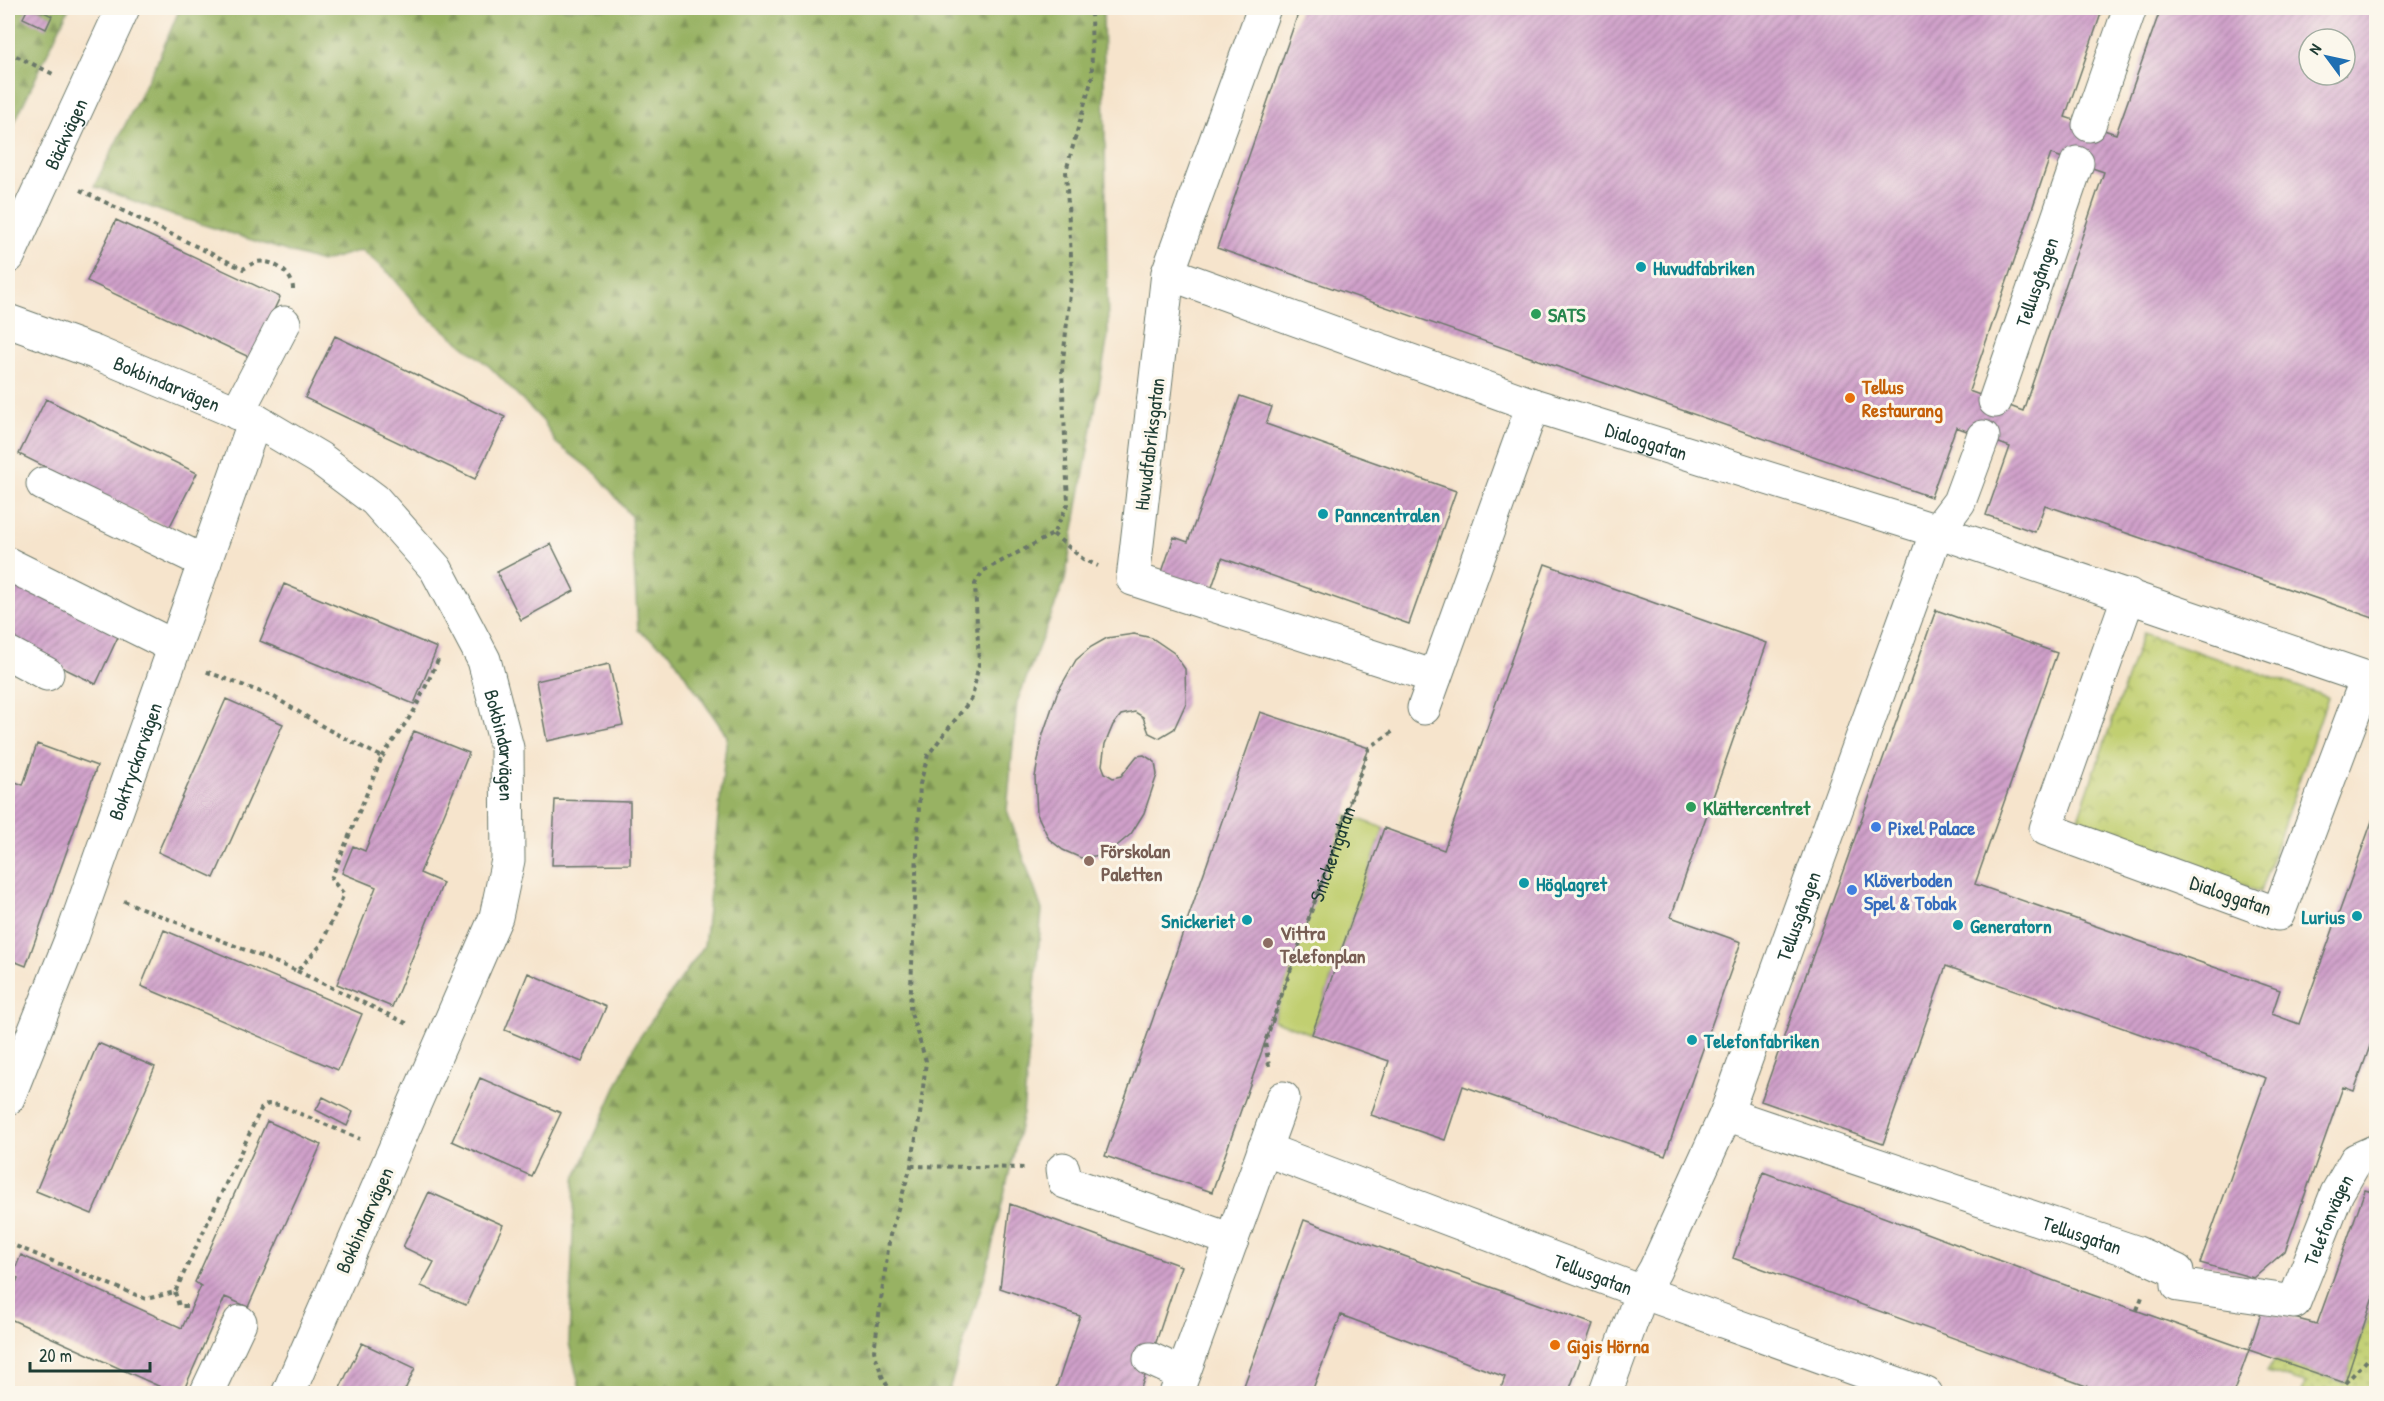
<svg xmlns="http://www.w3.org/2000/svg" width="2384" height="1401" font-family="'Patrick Hand',sans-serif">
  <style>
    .grass { fill: url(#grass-dots); stroke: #708652; stroke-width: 1.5 }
    .forest { fill: url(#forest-firs); stroke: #5c784c; stroke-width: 1.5 }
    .park { fill: url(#park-crowns); stroke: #708652; stroke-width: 1.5 }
    .pitch { fill: #c1cf71; stroke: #708652; stroke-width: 1.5 }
    .building { fill: url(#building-hatch); fill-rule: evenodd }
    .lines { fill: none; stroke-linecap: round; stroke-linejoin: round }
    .minor-casing { stroke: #6a7769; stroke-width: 35 }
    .path { stroke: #6a7769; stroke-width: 4; stroke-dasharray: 4.5 4.5; stroke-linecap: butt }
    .minor { stroke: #fff; stroke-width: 33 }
    .culture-dot { fill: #0f9aa8; stroke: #fbf7ec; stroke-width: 2 }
    .leisure-dot { fill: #2e9e5b; stroke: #fbf7ec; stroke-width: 2 }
    .food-dot { fill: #e8710a; stroke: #fbf7ec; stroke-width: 2 }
    .shop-dot { fill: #3f7fe0; stroke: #fbf7ec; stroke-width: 2 }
    .education-dot { fill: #8d6e63; stroke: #fbf7ec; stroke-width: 2 }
    .labels { text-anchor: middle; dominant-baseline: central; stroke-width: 6; stroke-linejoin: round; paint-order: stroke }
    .street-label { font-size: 20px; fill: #1f3d34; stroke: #fbf7ec }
    .culture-label { font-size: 20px; font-weight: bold; fill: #0d838f; stroke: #fbf7ec; text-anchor: start }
    .leisure-label { font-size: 20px; font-weight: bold; fill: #27864d; stroke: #fbf7ec; text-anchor: start }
    .food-label { font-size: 20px; font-weight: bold; fill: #c56008; stroke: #fbf7ec; text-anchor: start }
    .shop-label { font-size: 20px; font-weight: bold; fill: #366cbe; stroke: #fbf7ec; text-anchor: start }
    .education-label { font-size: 20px; font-weight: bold; fill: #785e54; stroke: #fbf7ec; text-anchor: start }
  </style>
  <defs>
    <pattern id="grass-dots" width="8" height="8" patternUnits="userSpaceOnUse" patternTransform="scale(1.5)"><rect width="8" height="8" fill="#c1cf71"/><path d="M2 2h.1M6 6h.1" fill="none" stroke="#9ca95e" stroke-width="1.8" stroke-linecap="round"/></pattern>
    <pattern id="forest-firs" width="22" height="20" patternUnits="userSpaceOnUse" patternTransform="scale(1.5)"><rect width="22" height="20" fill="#98b263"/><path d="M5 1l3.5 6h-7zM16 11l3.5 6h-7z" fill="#7b9252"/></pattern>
    <pattern id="park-crowns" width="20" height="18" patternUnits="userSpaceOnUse" patternTransform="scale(1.5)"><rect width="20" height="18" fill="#c1cf71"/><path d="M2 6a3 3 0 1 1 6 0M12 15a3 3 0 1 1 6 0" fill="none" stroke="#9ca95e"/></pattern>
    <pattern id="building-hatch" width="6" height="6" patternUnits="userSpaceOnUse" patternTransform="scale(1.5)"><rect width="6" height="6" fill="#d0a0ca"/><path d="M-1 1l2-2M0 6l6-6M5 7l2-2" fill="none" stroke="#a884a5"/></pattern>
  </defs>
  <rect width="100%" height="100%" fill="#fbf7ec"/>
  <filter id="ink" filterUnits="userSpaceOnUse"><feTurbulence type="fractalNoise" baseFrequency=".0167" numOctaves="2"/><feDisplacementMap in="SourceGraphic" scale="12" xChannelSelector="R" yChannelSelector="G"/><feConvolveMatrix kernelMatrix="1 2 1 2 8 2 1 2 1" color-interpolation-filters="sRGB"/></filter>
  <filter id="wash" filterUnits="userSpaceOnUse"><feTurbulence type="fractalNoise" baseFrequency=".008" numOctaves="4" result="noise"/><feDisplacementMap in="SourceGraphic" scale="24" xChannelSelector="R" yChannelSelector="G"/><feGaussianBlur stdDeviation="1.35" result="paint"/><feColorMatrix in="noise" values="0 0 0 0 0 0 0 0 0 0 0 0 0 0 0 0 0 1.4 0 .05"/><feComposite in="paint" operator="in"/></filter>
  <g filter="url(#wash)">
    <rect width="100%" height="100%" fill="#f6e4cc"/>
    <path class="grass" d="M2376,1288V1393H2302L2305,1383L2267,1372L2275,1359L2345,1383Z"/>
    <path class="forest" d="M8,8H69L8,136Z
      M180,8H1103L1108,336L1065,580L1017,702L1007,810L1042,910L1023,1114L986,1272L948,1393H581L569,1343L575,1179L637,1041L704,946L727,736L670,653L638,630L631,516L598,475L556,443L544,422L490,367L423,313L390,274L361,250L321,262L166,213L94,186L158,60Z"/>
    <path class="park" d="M2143,633L2328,697L2260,892L2075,827Z"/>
    <path class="pitch" d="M1344,814L1384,828L1312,1034L1273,1020Z"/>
    <g id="blocks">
      <path class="building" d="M28,8H36L52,16L46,29L23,18Z
        M1300,8H2103L2065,117L2116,134L2161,8H2376V619L2045,505L2035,532L1986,515L2010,447L1956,427L1931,497L1217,248ZM2309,39H2345V75H2309ZM2051,154L2104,172L2023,411L1969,391Z
        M116,220L280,297L251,358L87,281Z
        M335,336L505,417L475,479L305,398Z
        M1240,396L1272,407L1266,424L1456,491L1409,624L1222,558L1211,590L1162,572L1174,537L1188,542Z
        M46,399L197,473L169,528L19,454Z
        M551,544L574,591L521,620L497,572Z
        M1545,564L1767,643L1671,917L1741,942L1665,1156L1463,1086L1445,1140L1371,1115L1389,1061L1312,1034L1384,828L1444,850Z
        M8,570L123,626L96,684L8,641Z
        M284,584L437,648L414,704L260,641Z
        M1936,610L2057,653L1975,884L2280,990L2272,1014L2299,1024L2376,810V1029L2354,1091L2343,1087L2285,1251L2254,1278L2200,1263L2266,1078L1946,966L1883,1144L1761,1101Z
        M1134,634L1152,638L1174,653L1185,669L1186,703L1174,729L1159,738L1149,733L1143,717L1135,712L1121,715L1113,725L1105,744L1102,765L1105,773L1113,778L1121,776L1137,756L1144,755L1155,762L1157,775L1144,813L1131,834L1107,854L1081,858L1063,850L1049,839L1037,814L1035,777L1043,734L1057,693L1076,660L1091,647L1107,638Z
        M609,664L623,725L547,741L536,681Z
        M226,699L283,724L214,878L158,852Z
        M1260,712L1369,748L1212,1192L1105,1156Z
        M414,731L469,753L420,873L443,883L392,1007L337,984L376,887L342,873L353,846L365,851Z
        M37,744L97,766L26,966L8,959V779L23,785Z
        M555,800L630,802V864L552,865Z
        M164,930L362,1014L338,1070L141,986Z
        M528,973L606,1007L582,1062L505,1030Z
        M98,1043L155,1067L92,1214L36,1191Z
        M480,1078L561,1113L531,1176L452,1141Z
        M323,1097L353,1112L347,1126L316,1110Z
        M267,1121L321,1145L248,1307L225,1297L182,1394H176L8,1318V1302L18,1278L12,1276L21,1255L182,1328L201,1286L195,1282Z
        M1763,1172L2084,1292L2249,1350L2262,1310L2317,1324L2365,1190L2376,1193V1288L2345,1383L2249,1350L2233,1394H2108L1733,1258Z
        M429,1192L503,1225L466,1305L421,1286L434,1262L403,1247Z
        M1010,1204L1181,1266L1139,1394H1054L1080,1316L1000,1288Z
        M1304,1220L1593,1324L1568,1394H1499L1505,1377L1341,1315L1311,1394H1241Z
        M362,1343L415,1368L403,1394H337Z"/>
    </g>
  </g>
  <g filter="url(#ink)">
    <use href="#blocks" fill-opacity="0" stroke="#6a7769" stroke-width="1.5"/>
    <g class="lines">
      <g class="minor-casing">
        <g id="minor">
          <path d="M1264,8L1168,273L1133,579L1435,677"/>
          <path d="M2089,125L2130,8"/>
          <path id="s2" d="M8,257L123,8"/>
          <path id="s3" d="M1168,273L1533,405L1937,531L2367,678L2278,914L2046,829L2129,595"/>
          <path id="s4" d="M8,321L94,352L255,420L319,458L375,500L436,569L484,660L507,748L508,860L496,917L288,1394"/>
          <path id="s5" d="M1995,401L2077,163"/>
          <path d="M237,413L284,323"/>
          <path d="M43,484L205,562"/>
          <path d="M8,564L175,647"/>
          <path d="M8,653L47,674"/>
          <path d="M1424,708L1533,405"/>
          <path id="s6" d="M8,1098L72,937L255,420"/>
          <path id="s7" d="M1726,1114L2135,1252L2177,1271L2178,1285L2294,1302L2337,1193L2356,1160L2376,1151"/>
          <path id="s8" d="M1264,1149L1642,1292L1926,1394"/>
          <path d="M1063,1169L1065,1182L1232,1240"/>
          <path d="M1150,1359L1183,1374"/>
          <path d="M206,1394L240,1322"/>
          <path d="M1176,1394L1283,1098"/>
          <path id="s9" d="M1605,1394L1642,1292L1655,1270L1726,1114L1937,531L1959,502L1983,437"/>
        </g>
      </g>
      <g class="path">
        <path d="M8,52L53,74"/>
        <path d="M80,190L243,269C247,267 252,263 257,262C272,259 293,273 293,289"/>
        <path d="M1053,534L1083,559L1098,566"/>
        <path d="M382,757L414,711L440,656"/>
        <path d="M124,901L297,971L321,945L344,894L331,879L382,757L327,729L274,697L205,671"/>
        <path d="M297,971L408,1024"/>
        <path id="s1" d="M1269,1066L1265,1042L1369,748L1395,730"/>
        <path d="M911,1166L1027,1168"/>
        <path d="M8,1243L146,1299L175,1292L261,1109L268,1104L279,1105L360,1139"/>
        <path d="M175,1292L179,1306H192"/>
        <path d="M2137,1310L2142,1297"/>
        <path d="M2345,1383L2372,1355L2376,1343"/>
        <path d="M892,1394L882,1376L874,1351L890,1235L911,1166L920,1115L926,1061L910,1010L920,784L928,755L972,698L979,663L975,584L983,571L1053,534L1068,504L1062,370L1072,274L1066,171L1092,78L1091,8"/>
      </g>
      <use href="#minor" class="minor"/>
    </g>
  </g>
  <g class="culture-dot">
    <circle cx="1641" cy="267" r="6"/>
    <circle cx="1323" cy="514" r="6"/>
    <circle cx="1524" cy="883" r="6"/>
    <circle cx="2357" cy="916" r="6"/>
    <circle cx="1247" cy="920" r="6"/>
    <circle cx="1958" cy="925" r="6"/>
    <circle cx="1692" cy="1040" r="6"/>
  </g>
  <g class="leisure-dot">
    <circle cx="1536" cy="314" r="6"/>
    <circle cx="1691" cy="807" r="6"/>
  </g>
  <g class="food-dot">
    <circle cx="1850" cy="398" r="6"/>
    <circle cx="1555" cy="1345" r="6"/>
  </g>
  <g class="shop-dot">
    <circle cx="1876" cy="827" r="6"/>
    <circle cx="1852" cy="890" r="6"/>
  </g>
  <g class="education-dot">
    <circle cx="1089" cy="861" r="6"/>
    <circle cx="1268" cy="943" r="6"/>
  </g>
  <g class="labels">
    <g class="street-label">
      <text stroke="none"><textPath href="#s2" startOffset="136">Bäckvägen</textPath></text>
      <text stroke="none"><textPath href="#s5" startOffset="126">Tellusgången</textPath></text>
      <text stroke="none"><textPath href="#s4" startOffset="171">Bokbindarvägen</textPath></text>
      <text stroke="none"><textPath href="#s3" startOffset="507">Dialoggatan</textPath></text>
      <text transform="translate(1149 444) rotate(-83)">Huvudfabriksgatan</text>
      <text stroke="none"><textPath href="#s4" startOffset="693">Bokbindarvägen</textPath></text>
      <text stroke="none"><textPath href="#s6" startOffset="360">Boktryckarvägen</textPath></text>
      <text stroke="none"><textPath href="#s1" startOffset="224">Snickerigatan</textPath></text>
      <text transform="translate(2231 895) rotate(19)">Dialoggatan</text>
      <text stroke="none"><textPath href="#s9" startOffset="516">Tellusgången</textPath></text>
      <text transform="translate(364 1220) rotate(-66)">Bokbindarvägen</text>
      <text stroke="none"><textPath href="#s7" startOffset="698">Telefonvägen</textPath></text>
      <text stroke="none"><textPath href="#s7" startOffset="376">Tellusgatan</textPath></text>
      <text stroke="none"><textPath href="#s8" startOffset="352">Tellusgatan</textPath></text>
    </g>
    <g class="culture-label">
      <text x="1653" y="267">Huvudfabriken</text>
      <text x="1335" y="514">Panncentralen</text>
      <text x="1536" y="883">Höglagret</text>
      <text x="2345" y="916" text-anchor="end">Lurius</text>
      <text x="1235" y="920" text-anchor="end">Snickeriet</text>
      <text x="1970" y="925">Generatorn</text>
      <text x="1704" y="1040">Telefonfabriken</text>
    </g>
    <g class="leisure-label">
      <text x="1548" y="314">SATS</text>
      <text x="1703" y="807">Klättercentret</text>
    </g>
    <g class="food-label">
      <text x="1862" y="386">Tellus<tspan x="1862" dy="23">Restaurang</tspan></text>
      <text x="1567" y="1345">Gigis Hörna</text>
    </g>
    <g class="shop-label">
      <text x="1888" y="827">Pixel Palace</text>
      <text x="1864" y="879">Klöverboden<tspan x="1864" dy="23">Spel &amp; Tobak</tspan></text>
    </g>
    <g class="education-label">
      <text x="1101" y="850">Förskolan<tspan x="1101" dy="23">Paletten</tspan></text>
      <text x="1280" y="932">Vittra<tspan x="1280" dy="23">Telefonplan</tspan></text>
    </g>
  </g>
  <rect width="2384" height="1401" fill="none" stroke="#fbf7ec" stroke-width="30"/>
  <g transform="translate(2327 57) rotate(303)"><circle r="28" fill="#fbf7ec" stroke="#a3ada2" stroke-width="1.5"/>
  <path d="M0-4.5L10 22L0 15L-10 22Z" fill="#1f6fb2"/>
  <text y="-9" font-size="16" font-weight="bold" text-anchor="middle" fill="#1f3d34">N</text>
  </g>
  <path d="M30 1362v9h120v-9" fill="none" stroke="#1f3d34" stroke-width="3"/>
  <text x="39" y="1362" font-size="18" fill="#1f3d34" stroke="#fbf7ec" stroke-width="4.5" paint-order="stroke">20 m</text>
</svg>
